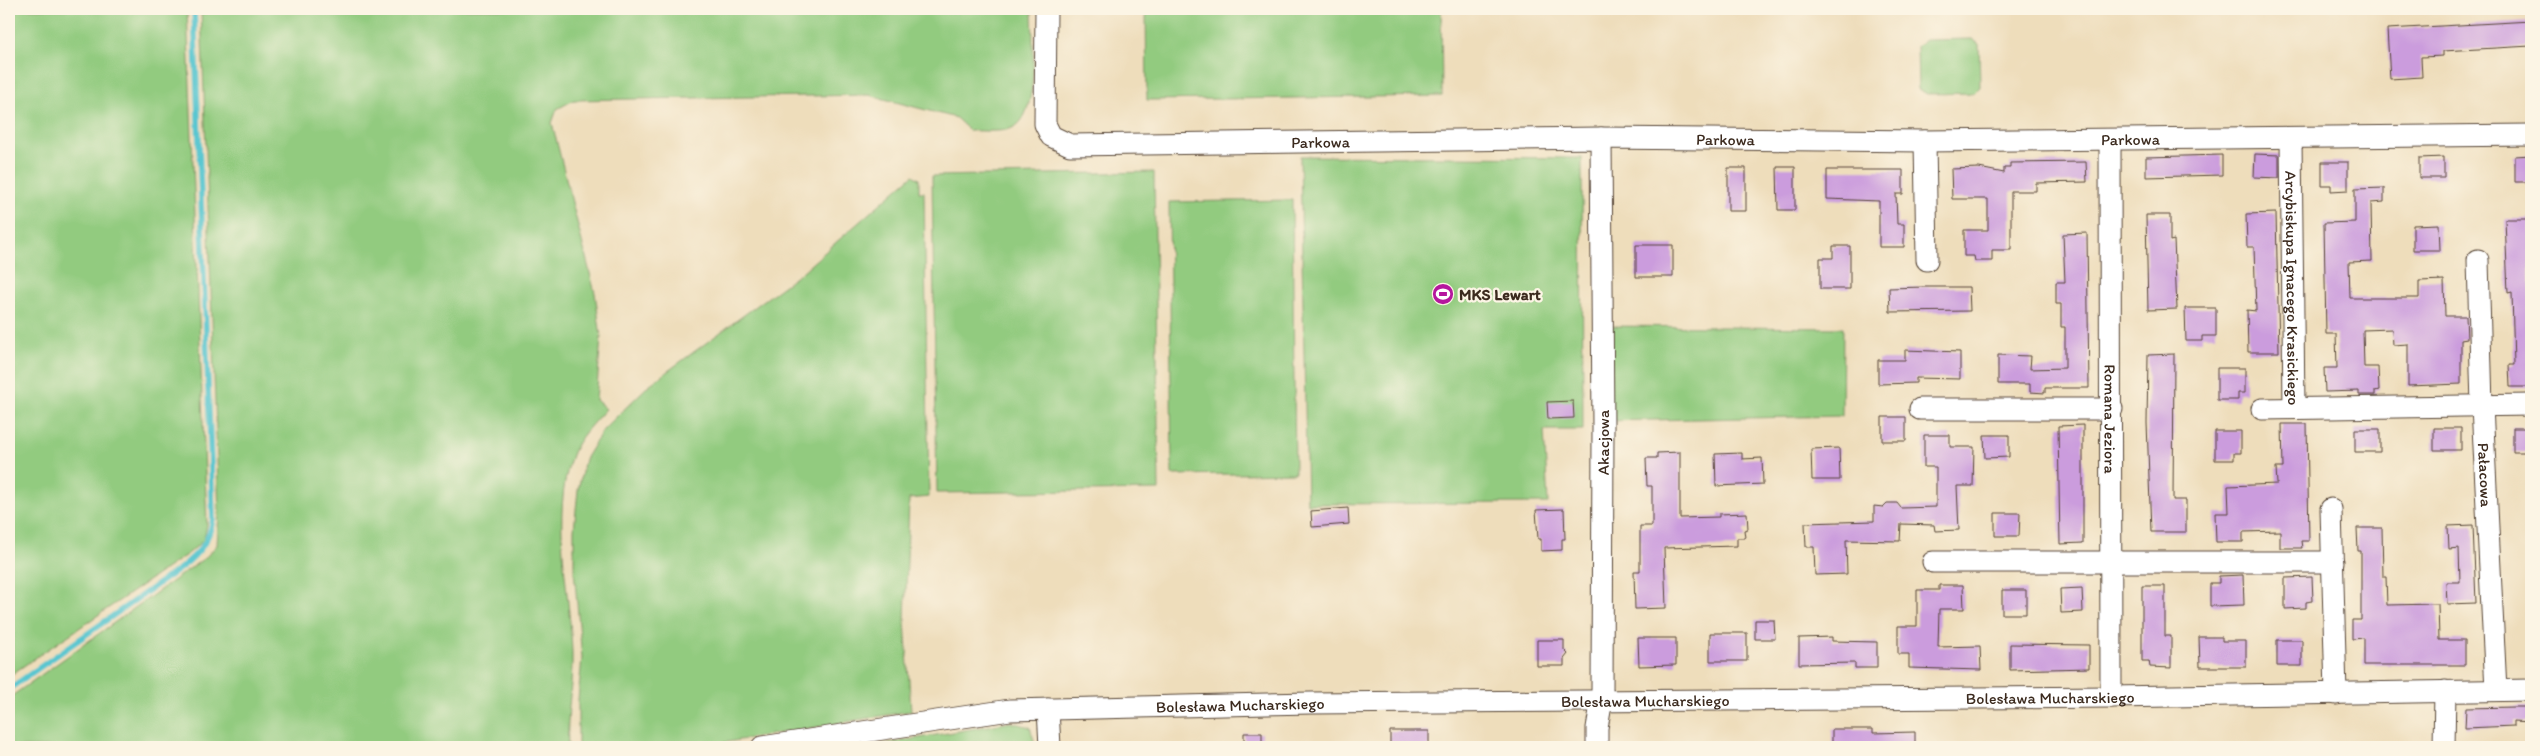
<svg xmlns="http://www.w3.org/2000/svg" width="2540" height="756" font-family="Itim,sans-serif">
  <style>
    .green { fill: #92cb7f; stroke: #667a4e }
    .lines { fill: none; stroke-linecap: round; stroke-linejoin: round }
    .stream { stroke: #59c6d0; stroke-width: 5.5 }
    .building { fill: #cb9cdd }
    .minor-casing { stroke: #564536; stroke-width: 23 }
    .minor { stroke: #fff; stroke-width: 21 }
    .labels { text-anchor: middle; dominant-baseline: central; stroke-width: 4.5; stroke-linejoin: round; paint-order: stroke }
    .street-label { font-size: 16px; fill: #3b2a1e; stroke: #fcf5e5 }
    .poi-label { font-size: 16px; font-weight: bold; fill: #3b2a1e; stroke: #fcf5e5; text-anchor: start }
  </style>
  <rect width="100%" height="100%" fill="#fcf5e5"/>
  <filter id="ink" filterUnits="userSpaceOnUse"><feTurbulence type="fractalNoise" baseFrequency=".02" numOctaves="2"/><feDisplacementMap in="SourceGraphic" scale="10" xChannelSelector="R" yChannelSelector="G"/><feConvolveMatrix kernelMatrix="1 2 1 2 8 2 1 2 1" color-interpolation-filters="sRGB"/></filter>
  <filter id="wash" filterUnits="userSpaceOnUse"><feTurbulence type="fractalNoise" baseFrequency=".0096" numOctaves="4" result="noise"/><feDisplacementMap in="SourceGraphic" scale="20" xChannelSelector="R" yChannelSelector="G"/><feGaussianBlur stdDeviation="1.12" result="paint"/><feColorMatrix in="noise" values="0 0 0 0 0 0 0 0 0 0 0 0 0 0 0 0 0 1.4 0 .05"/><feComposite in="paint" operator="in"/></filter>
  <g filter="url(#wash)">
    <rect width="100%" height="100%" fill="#edb"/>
    <path class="green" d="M9,9H187L207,525L204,540L189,553L9,676Z
      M201,9H1032C1032,36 1040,109 1016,126C1004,134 984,130 970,131L956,118L869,95L574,100L557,109L552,123L595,293L601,337L596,400L606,409C594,422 578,438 572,455C550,516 570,589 572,652C573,684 566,716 568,747H9V698L206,557L217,545L219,514Z
      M1146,9H1441L1442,96L1147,100Z
      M1972,39L1979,44L1980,87L1974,93L1927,94L1918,89L1917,46L1925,40Z
      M1300,156L1582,158L1583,430H1544L1548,503L1307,504Z
      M1154,172L1159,490L937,493L932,176Z
      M913,175L919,179V192H924L929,497L909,499L905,621L911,711L698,747H578V700L582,658L574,570V530L578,490L585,459L603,430L649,385L801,273Z
      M1292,200L1295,473L1172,475L1169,202Z
      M1601,326L1843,328L1842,416L1604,421Z
      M1011,722L1030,727L1036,747H867Z"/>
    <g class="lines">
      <path class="stream" d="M9,689L182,567C200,552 209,541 213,519L194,9"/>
    </g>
    <g id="blocks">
      <path class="building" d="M2531,21V46L2443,51V56L2421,57L2422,77L2390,79L2387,29Z
        M2255,154L2279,155V178L2254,177Z
        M2222,155V175L2146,177V157Z
        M2531,155V182H2515V156Z
        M2444,157V178H2419V158Z
        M2086,162L2087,182L2036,183V191H2011V250H1992V261H1975L1974,256H1964V230H1988V199H1952L1951,169L1979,168L2004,173V168H2010V163Z
        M2322,162H2348V190L2331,191V185H2322Z
        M1777,167H1795V210H1778Z
        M1728,168H1746V211H1728Z
        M1827,170H1903V194H1896L1897,224H1904V247H1879V201L1827,199Z
        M2384,188V202L2371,203L2372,261L2349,262L2350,298H2419V281L2444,280L2445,316H2466L2467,339L2461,340V384L2408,386V344L2393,345L2392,329L2363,330L2364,367H2378L2379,390L2375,391V395H2359V391L2325,392L2324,368H2337L2336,334H2326L2324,223L2355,222V189Z
        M2276,213L2279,352H2248L2247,310L2256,311L2254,247H2247L2246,214Z
        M2146,215H2170V241L2174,240L2177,309L2148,310Z
        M2505,219H2530L2531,387H2510L2509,365H2514L2512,292L2508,293Z
        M2439,224L2440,250H2413V225Z
        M2087,233L2089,388H2045V393L2030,392V384H1998V355L2031,356L2030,369L2065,368V327H2061V304H2056V282H2065L2063,234Z
        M1636,245H1673V277H1636Z
        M1833,246H1850V289H1820V258H1833Z
        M1924,287H1969L1970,311L1890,312L1889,288Z
        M2185,308H2216V336H2202V341H2186Z
        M1905,350L1960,352V379L1916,378V383L1878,384V360H1905Z
        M2174,354L2173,500H2186V532H2151L2147,423L2148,355Z
        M2217,368H2245V393H2238V400H2217Z
        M1573,401L1574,418L1548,419L1547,402Z
        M1882,417H1906V441H1882Z
        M2282,424H2307L2309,541H2301L2302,548H2280V531L2243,532V542H2216L2215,513H2229L2228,486L2277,484L2276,468H2283Z
        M2083,425V543L2060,544L2058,426Z
        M2434,428H2461V450H2434Z
        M2513,428H2531V452H2513Z
        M2355,429H2380V452H2355Z
        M2215,431H2241V453H2234V460H2215Z
        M1924,435H1950V447H1974L1973,486H1957L1959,530L1935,531L1934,525L1901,524L1900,541L1846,540L1847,574L1815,575L1814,547H1806L1805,523L1874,521V506L1883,507L1887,503H1897L1901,508L1936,507V467H1924Z
        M1984,435H2009V457L1985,458Z
        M1839,448L1840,480H1812L1811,449Z
        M1680,452V518L1719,517V514L1747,513L1748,529L1744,530L1745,538H1737V546L1664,548L1666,608L1635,609L1634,571H1640V526H1652V486H1647L1646,458H1657V453Z
        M1742,453V459L1762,458L1763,484L1716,486L1715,454Z
        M1348,508L1349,524L1312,527L1311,511Z
        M1564,509L1565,539H1562V550L1541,551V539H1538L1536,510Z
        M1995,513H2020L2019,536H1995Z
        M2473,525L2476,603L2447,604L2446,582H2460L2459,548L2449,549L2448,526Z
        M2357,528H2382L2383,577H2386L2387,605L2438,604L2439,640H2465V665H2364V638L2352,639V620H2361V551H2358Z
        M2243,575L2244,605L2210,606V583H2219V576Z
        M2312,577L2313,601L2306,602V608L2285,609V578Z
        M1939,585H1963L1964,609H1939L1938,647L1980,646L1981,670L1909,668V654H1898V626H1917V590H1939Z
        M2142,586H2165V636H2171V668L2150,667L2149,661H2142Z
        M2082,588L2083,612L2061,613L2060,589Z
        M2002,590H2026V614H2002Z
        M1755,620H1774L1775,639H1755Z
        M1710,633H1747V661H1710Z
        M1832,637V641L1877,642V668H1855V663L1799,664V638Z
        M2199,637H2222V641H2246V667H2200Z
        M1638,638H1676V665L1639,666Z
        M1537,640H1564V650L1568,654L1564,659V666H1537Z
        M2277,640H2302V666H2277Z
        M2010,644L2089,645V668L2010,670Z
        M2514,707H2531V722L2514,721V726L2465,728L2466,708Z
        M1832,729H1873V733L1915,732V747H1832Z
        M1390,731H1429V747H1390Z
        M1244,733H1262V747H1244Z"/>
    </g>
  </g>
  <g filter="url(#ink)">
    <use href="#blocks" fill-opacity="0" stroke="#564536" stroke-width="1"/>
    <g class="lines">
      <g class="minor-casing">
        <g id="minor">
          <path id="s1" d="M1046,9L1045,124L1051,136L1070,145L1601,138L1925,141L2531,135"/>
          <path id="s2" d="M2291,139L2294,408"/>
          <path id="s3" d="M2110,140L2111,697"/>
          <path d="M1925,141L1927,260"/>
          <path id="s4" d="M2478,260L2482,406L2496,690"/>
          <path d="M1920,409H2112"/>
          <path d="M2262,409L2531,405"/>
          <path d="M2331,509L2336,694"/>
          <path d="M1933,562H2333"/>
          <path d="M1048,709L1050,747"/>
          <path id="s5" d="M762,747L1010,710L1311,703L2111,697L2531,690"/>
          <path id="s6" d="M1597,747V728L1602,699L1603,427L1601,138"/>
          <path d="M2444,747L2445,691"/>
        </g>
      </g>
      <use href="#minor" class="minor"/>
    </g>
  </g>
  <defs>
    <g id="stadium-disc" transform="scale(1.125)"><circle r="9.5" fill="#b5179e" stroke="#fcf5e5"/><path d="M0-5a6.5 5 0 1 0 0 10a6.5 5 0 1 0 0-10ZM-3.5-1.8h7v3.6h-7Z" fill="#fff"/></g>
  </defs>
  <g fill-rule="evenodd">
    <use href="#stadium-disc" x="1443" y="294"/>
  </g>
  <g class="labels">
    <g class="street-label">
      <text stroke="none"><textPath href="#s1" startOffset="805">Parkowa</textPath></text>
      <text stroke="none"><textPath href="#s1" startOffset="1210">Parkowa</textPath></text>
      <text stroke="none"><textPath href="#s1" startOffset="400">Parkowa</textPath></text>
      <text stroke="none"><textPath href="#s2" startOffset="149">Arcybiskupa Ignacego Krasickiego</textPath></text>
      <text stroke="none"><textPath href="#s3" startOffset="279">Romana Jeziora</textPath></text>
      <text stroke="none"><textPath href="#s6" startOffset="305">Akacjowa</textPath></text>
      <text stroke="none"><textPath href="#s4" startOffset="215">Pałacowa</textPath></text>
      <text stroke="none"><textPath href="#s5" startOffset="1291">Bolesława Mucharskiego</textPath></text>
      <text stroke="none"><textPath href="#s5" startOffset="886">Bolesława Mucharskiego</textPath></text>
      <text stroke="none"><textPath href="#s5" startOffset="481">Bolesława Mucharskiego</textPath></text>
    </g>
    <g class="poi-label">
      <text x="1459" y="294">MKS Lewart</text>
    </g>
  </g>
  <rect width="2540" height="756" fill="none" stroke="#fcf5e5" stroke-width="30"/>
</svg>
